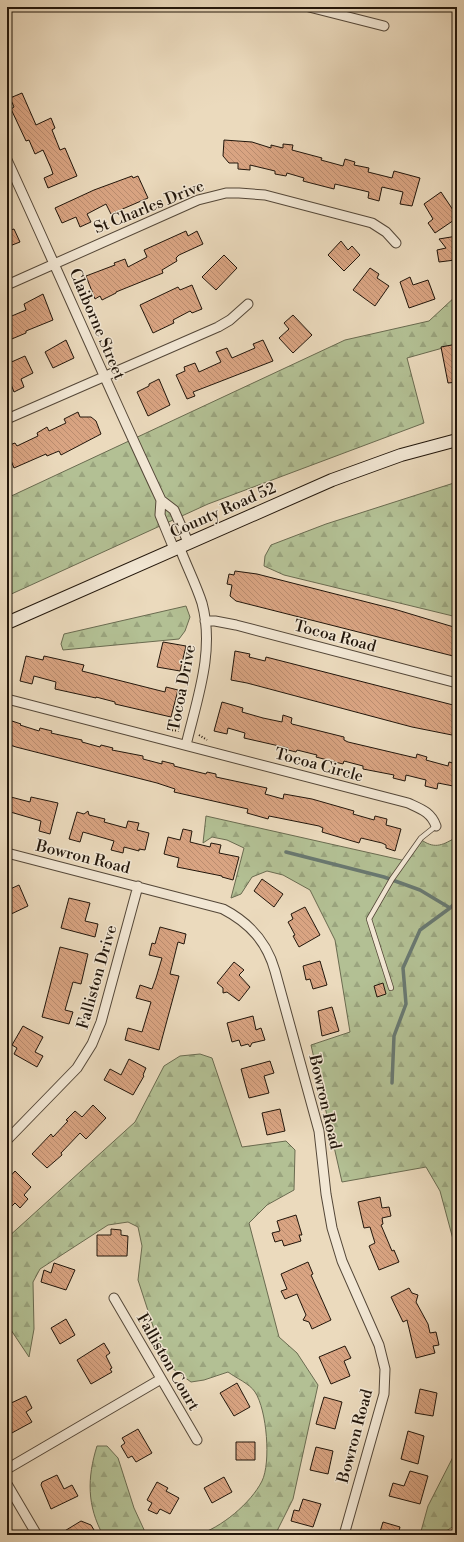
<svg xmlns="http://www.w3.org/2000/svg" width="464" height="1542" font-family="'Libre Bodoni',serif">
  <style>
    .forest { fill: url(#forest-firs); stroke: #6a6b50 }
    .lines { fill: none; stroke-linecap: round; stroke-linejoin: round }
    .stream { stroke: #697870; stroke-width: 3.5 }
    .building { fill: url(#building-back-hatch); stroke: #22160b }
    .lane-casing { stroke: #544738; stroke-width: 6 }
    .street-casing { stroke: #544738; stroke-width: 11 }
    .secondary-casing { stroke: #22160b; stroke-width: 14 }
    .path { stroke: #22160b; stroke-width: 2; stroke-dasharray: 1 2; stroke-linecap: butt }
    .lane { stroke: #f2e7d4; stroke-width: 4.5 }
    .street { stroke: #f2e7d4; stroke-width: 9 }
    .secondary { stroke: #f2e7d4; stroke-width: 12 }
    .labels { text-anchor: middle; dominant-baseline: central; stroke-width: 3; stroke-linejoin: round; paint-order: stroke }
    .street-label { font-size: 16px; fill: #22160b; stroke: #f2e7d4 }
  </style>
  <defs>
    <pattern id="forest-firs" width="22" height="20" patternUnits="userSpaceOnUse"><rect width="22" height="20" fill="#b3c094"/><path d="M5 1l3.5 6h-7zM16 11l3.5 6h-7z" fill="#9aa47e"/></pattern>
    <pattern id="building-back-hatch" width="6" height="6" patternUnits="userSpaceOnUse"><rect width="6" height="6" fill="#d9a482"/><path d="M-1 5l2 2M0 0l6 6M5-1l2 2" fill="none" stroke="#ba8c6f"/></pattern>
  </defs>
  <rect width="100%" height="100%" fill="#ebdabd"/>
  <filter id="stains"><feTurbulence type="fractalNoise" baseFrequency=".005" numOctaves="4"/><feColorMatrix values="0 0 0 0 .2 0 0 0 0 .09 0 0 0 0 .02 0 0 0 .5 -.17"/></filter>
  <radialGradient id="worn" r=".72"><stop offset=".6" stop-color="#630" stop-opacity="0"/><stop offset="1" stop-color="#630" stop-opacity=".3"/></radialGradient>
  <path class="forest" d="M457,295V344L407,358L424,423L208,504L7,596V498L345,340L429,321Z
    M457,482V617L284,575L264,566L265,556L271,545L326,524Z
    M186,606L190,617L185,631L179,639L63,650L61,644L64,634Z
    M206,816L406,861L420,839C434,849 441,846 455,838L457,829V1254L440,1191L426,1167L342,1182L311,1045L350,1032L335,940L310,890L283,875L267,871L252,877L241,894L231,898L244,848L227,840L212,837L203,843Z
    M200,1054L212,1058L242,1147L286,1141L295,1150L294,1190L267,1205L249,1223L279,1337L297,1353L318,1385L293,1499L275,1535H197C221,1528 251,1503 262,1481C271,1463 267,1410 255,1392C250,1384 236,1378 228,1372L204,1380L191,1382L165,1363L138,1280L142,1246L138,1227L128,1222L108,1225L40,1269L33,1282L34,1329L29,1357L7,1324V1238L135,1122L164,1066L180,1056Z
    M457,1440V1524L440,1535H420L428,1506L454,1455Z
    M97,1446H107L118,1458L134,1508L146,1534L150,1535H103C87,1506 87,1478 97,1446Z"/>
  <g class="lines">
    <path class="stream" d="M286,852L384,877L420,890L450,908
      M392,1083L394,1036L406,1004L403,968L420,930L450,908L457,901"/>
  </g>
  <path class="building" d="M22,93L36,125L51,118L55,128L52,130L60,150L65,148L77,176L48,188L44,178L53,174L51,168L43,150L35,154L29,140L26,141L11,109L14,107L10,98Z
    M224,140L252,142L271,148V145L283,148V144L293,145L292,150L322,158L321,160L343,166L345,159L355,162L354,165L369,168L368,172L392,178L394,171L420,178L412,206L400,204L403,192L382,187L379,201L368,198L369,192L335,184L334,189L303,181L304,178L287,173L286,176L275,174V171L250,165V170L238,169V163H229L223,156Z
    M132,176L133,178L138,176L148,198L111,214L106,204L87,214L91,222L80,227L76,217L62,223L55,208L94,190Z
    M441,192L457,216V218L435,233L428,223L433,219L424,204Z
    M14,229L20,242L7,247V231Z
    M186,231L188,236L197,231L203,244L179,255L176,258L177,261L162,270L163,273L116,292V293L102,300L100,296L95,299L86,276L115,265L114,263L125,259L128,267L147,257L144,250Z
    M457,236V263L455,260L439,262L437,250L446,248L439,239Z
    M341,241L348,250L352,246L360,255L344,271L328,255Z
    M224,255L237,268L216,290L202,277Z
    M370,268L379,274L377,278L389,286L375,306L353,290Z
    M410,277L413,285L428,280L435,299L409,308L400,282Z
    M192,285L202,309L192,313L190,311L173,320L174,323L153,333L140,305L178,287L180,290Z
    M43,294L53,320L26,331V333L7,341V318L26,310L24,304Z
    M293,315L312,335L293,353L279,338L289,329L284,323Z
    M66,340L74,358L53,368L45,352Z
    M263,340L273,361L193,392L195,396L187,399L176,375L185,371L184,367L195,363L199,372L221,362L216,352L227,348L232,358L255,348L253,344Z
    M457,344V382L448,383L441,347Z
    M25,356L33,373L21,379L24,387L14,392L7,374V364Z
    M159,379L170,405L148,416L137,392L149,386V384Z
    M78,412L80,417H91L96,421L101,434L61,455L59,451L47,456L46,454L14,468L7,451V446L15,443L17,446L38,436L37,433L47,427L49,431L66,423L64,419Z
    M235,571L257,574L394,609L457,628V657L236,601L230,596L232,585L227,584L229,574L234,575Z
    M163,642L186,646L180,671L157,667Z
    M235,651L250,654L249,657L265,661L266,657L457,706V736L412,727L247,683L231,680Z
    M26,656L43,660L44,656L84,665L82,671L165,692L166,687L178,690L171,717L115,704V702L96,697V698L55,689L56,682L34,676L32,684L20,681Z
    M222,702L243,708L242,712L263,718L282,722L283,715L292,718L291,723L292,724L344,737V740L348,742L416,758L417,754L427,757L426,760L448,766L449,762L457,764L453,786L438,783L437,789L425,786L426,780L406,775L405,781L393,778L394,775L363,769V766L344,761L343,764L316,757L317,755L297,750L296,752L288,750V748L244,738L245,733L228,728L227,734L214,731Z
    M9,720L21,724L20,725L39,731L40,728L52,731L51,733L82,740V742L100,747L101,745L113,748L112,750L143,756V759L162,764V761L174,764V766L206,774L207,772L216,774V777L267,788L265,794L283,799L284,794L312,799L354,811L353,814L374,820L375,816L387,819L386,825L401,829L395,851L386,848V845L382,843L361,838L359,843L322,832L323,828L319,826L269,816L268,819L247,813L248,809L174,792L175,789L157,783L16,747L7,744Z
    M7,796L30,802L31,797L58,803L50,834L39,831L41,821L7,811Z
    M88,811L89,815L105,819L104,822L126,828L128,821L139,823L137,830L149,833L145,850L139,849V851L124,847L123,853L111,850L114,841L83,832L80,842L69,839L77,812L84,814Z
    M183,829L192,831L190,842L210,847L211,843L221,845L219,853L239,857L233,880L222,877V876L177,867L179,858L164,854L168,837L180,840Z
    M262,879L283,894L274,907L254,891Z
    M19,885L28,906L7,916V896L10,895L8,890Z
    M69,898L90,903L85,921L98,924L95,937L61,928Z
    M305,907L320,935L299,947L293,936L295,935L288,922L293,919L291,914Z
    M160,927L186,934L184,944L178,942L170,974L179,976L159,1050L125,1040L128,1028L142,1032L151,1002L136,998L140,985L152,989L156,978L162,958L149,955L152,943L155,944Z
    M60,947L88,954L81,984L73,982L65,1010L73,1012L69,1024L42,1017Z
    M320,961L327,985L313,989L310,979L306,980L303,966Z
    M234,962L244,970L239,975L250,987L239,1001L227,992L223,993V988L217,983Z
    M383,983L386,994L377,997L374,986Z
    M332,1007L339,1031L322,1036L318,1011Z
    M253,1016L256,1030L261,1028L265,1040L252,1043L250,1047L248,1044L241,1046L239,1040L232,1042L227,1023Z
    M23,1026L43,1037L35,1052L43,1056L37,1067L14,1054L17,1048L12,1045Z
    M129,1059L146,1068L143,1075L144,1076L133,1095L104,1080L110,1069L121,1075Z
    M270,1061L274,1073L264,1076L269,1093L249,1098L241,1069Z
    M93,1105L106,1118L86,1139L80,1133L61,1153L62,1155L47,1168L32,1154L51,1134L53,1137L68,1121L66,1120L75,1111L82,1117Z
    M280,1109L285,1131L267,1135L262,1113Z
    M15,1171L31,1187L24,1195L28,1199L20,1208L15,1203L7,1211V1180Z
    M380,1197L382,1208L389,1207L391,1216L382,1218L383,1224L381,1225L392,1251L394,1250L399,1262L379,1270L369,1246L375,1243L370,1227L364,1228L358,1202Z
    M296,1215L302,1235H299L301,1241L284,1246L282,1240L275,1242L272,1233L280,1231L277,1221Z
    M111,1229L121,1230V1235L128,1236L127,1256H97V1235H111Z
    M308,1262L313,1274L311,1275L331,1320L312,1329L309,1322L303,1320L306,1315L297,1294L285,1299L281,1291L287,1289L281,1274Z
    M54,1263L75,1270L66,1290L41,1282L44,1270L51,1273Z
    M409,1288L412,1293L418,1295L416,1302L428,1324L430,1333L436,1332L439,1345L433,1346L435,1353L416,1358L407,1320L403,1322L391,1297Z
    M66,1319L75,1335L60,1344L51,1328Z
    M104,1343L110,1353L106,1356L112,1368L110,1369L112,1372L91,1384L77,1360Z
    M345,1346L351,1358L344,1361L350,1376L331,1384L319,1357Z
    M237,1383L250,1407L234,1416L220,1393Z
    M420,1389L437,1393L433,1416L415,1413Z
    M26,1396L32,1408L26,1412L32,1422L10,1434L7,1428V1405Z
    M324,1397L342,1402L335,1429L316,1424Z
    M138,1429L152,1453L136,1462L132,1456L128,1458L121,1446L125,1443L122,1438Z
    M408,1431L424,1436L418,1464L401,1459Z
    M236,1442H255V1460H236Z
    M316,1447L333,1451L328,1474L310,1470Z
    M410,1471L428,1476L420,1504L389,1496L393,1483L404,1486Z
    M57,1475L64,1489L72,1485L78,1496L51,1509L41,1485L42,1482Z
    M224,1477L232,1492L212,1503L204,1488Z
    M157,1482L168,1488L166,1491L179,1498L170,1514L160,1509L157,1514L148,1510L152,1503L147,1500Z
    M303,1499L321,1504L313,1527L291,1521L294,1510L299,1511Z
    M81,1521L91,1525L97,1535H58Z
    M383,1522L400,1527L398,1535H379Z"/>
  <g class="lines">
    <g class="lane-casing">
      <path id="lane" d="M391,988L369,919L392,879L421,838L436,826"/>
    </g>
    <g class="street-casing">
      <path id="street" d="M309,7L384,26
        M7,160C59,273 108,387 161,500L174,510L188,542
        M7,285L198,200L226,193H239L265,195L372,223L386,232L396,243
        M7,419L218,327L230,320L248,304
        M161,500L160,515L174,549
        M179,546C186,565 196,584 202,603C215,651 197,699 186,745
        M205,621H215L236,625L457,683
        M7,699L408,803C421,809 431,812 436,826
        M7,853L223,909C250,923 267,942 275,971L319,1131L326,1194L332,1228L342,1261L379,1345L385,1369L384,1394L344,1535
        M7,1140L77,1068L92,1044L101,1022L138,886
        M114,1298L197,1440
        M7,1469L161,1379
        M7,1484L37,1535"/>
    </g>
    <g class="secondary-casing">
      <path id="secondary" d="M7,623L332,480L401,455L457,440"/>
    </g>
    <path class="path" d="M169,730L181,731
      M199,735L207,740"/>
    <use href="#lane" class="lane"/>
    <use href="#street" class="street"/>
    <use href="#secondary" class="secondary"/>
  </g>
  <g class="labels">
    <g class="street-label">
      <text transform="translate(149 207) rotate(-22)">St Charles Drive</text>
      <text transform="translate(97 324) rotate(67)">Claiborne Street</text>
      <text transform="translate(223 510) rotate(-24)">County Road 52</text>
      <text transform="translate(335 636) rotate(15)">Tocoa Road</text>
      <text transform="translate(182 688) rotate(-79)">Tocoa Drive</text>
      <text transform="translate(319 765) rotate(15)">Tocoa Circle</text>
      <text transform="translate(83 857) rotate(14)">Bowron Road</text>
      <text transform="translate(97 977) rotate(-74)">Falliston Drive</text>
      <text transform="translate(325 1102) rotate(77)">Bowron Road</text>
      <text transform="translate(168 1362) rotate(60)">Falliston Court</text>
      <text transform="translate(355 1436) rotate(-75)">Bowron Road</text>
    </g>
  </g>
  <rect width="464" height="1542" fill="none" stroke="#ebdabd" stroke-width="24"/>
  <rect x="8" y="8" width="448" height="1526" fill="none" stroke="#22160b" stroke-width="2"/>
  <rect x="12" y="12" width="440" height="1518" fill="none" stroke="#22160b"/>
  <rect width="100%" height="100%" filter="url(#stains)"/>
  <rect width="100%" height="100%" fill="url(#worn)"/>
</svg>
